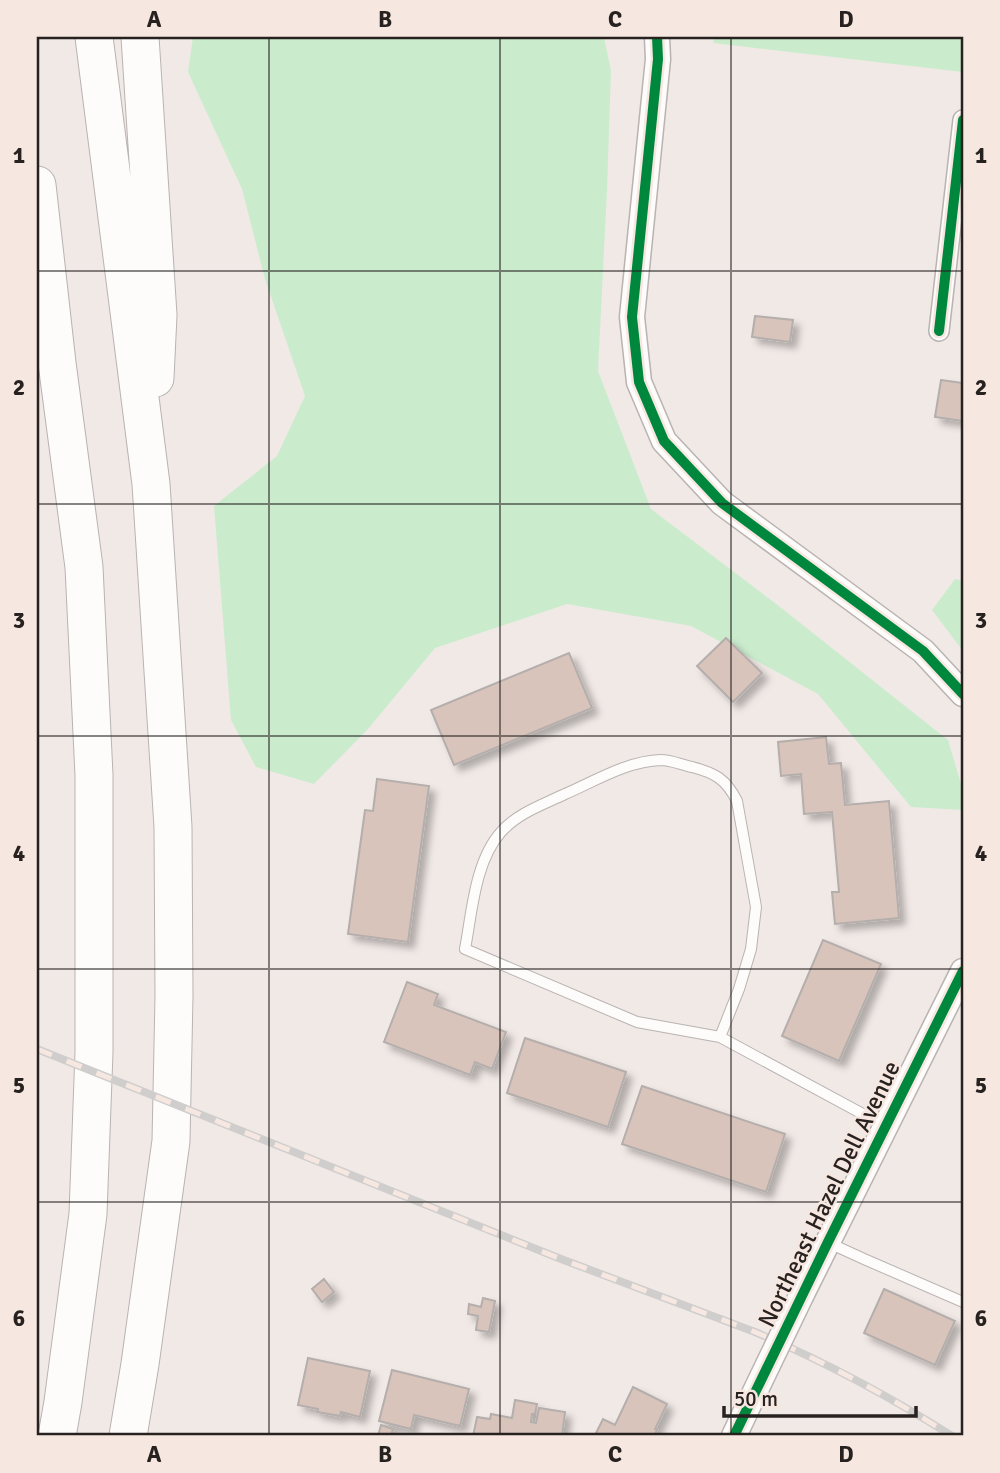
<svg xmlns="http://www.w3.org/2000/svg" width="1000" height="1473" font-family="Signika,sans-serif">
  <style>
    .green { fill: #caeccd }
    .building { fill: #d9c4bb; stroke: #b4aeac; stroke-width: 2; filter: url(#shadow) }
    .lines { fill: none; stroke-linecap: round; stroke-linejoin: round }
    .service-casing { stroke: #b9b3b1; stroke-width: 12 }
    .minor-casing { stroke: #b9b3b1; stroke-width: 22 }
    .tertiary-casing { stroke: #b9b3b1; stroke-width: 27 }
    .motorway-casing { stroke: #b9b3b1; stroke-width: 39 }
    .service { stroke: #fdfcfb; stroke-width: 10 }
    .minor { stroke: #fdfcfb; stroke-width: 19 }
    .tertiary { stroke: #fdfcfb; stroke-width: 24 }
    .motorway { stroke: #fdfcfb; stroke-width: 37 }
    .rail-casing { stroke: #d0cecd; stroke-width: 8 }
    .rail { stroke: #f6e7e1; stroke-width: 5; stroke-dasharray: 16; stroke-linecap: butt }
    .tertiary-bridge-casing { stroke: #b9b3b1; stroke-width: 27; stroke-linecap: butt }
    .tertiary-bridge { stroke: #fdfcfb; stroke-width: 24 }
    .cycleway-casing { stroke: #f6e7e1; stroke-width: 15 }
    .cycleway { stroke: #00873e; stroke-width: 10 }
    .grid { fill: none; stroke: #272220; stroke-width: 2; stroke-opacity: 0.55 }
    .labels { text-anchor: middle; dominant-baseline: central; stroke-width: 5; stroke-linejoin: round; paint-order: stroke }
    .street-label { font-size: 24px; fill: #272220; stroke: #f6e7e1 }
    .neatline { fill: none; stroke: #272220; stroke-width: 2.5 }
    .grid-label { font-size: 23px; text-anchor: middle; font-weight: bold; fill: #272220 }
  </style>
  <defs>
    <filter id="shadow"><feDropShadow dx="6" dy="6" stdDeviation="3.5" flood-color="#0004"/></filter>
  </defs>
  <rect width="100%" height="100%" fill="#f1e9e6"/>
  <path class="green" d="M193,37H604L611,71L607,190L598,371L651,509L775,603L948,740L963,791V810L911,807L818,694L691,626L567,604L435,648L368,729L314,784L256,767L231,720L214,506L277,456L305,396L265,279L242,189L188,72Z
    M714,37H963V72L713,43Z
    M955,579L963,581V651L932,610Z"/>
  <path class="building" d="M755,316L793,320L790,342L752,337Z
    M941,380L963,383V421L935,417Z
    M726,638L762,673L733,702L697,666Z
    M569,653L592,708L454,765L431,710Z
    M826,737L829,764L841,763L845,805L889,801L899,918L835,924L832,892H839L832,812L804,814L801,774L781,776L778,742Z
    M377,779L429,786L408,942L348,934L365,810L373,811Z
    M823,940L881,964L839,1061L782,1036Z
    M407,982L438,994L434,1005L506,1032L492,1069L475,1062L470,1075L384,1042Z
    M525,1038L626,1072L608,1127L507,1093Z
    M642,1086L785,1134L766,1192L622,1144Z
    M324,1279L334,1292L322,1302L312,1289Z
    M884,1289L955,1321L935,1365L864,1333Z
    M483,1298L495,1301L489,1332L476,1330L478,1316L468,1314L469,1304L481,1307Z
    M308,1358L370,1371L360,1417L341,1412L340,1416L317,1412L318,1409L298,1405Z
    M392,1370L469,1389L460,1426L414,1415L411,1429L379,1421Z
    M633,1387L667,1404L655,1429L657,1430L654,1436L595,1435L603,1419L615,1425Z
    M515,1400L537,1404L535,1414H532L531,1422L536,1423L539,1408L565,1412L562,1436H473L477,1417L490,1419L491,1414L512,1418Z
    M381,1425L393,1429L391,1436H378Z"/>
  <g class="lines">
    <g class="service-casing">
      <path id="service" d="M720,1037L739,989L751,949L756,907L737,801C726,779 715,773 692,767C682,765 671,760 661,760C627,761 595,781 565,794C542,805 518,813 501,832C475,861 472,912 465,949L637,1022L720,1037L885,1126
        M829,1243L864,1259L963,1302"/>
    </g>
    <g class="minor-casing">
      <path id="minor" d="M939,331L963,120"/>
    </g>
    <g class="tertiary-casing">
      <path id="tertiary" d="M657,37L658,59L632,317L639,382L664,441L722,503L923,651L963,694
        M802,1294L963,971
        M734,1436L752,1398"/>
    </g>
    <g class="motorway-casing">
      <path id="motorway" d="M94,37L151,484L173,827L174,996L171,1141L140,1364L128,1436
        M140,37L158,315L155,378
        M37,185L57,363L84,567L94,775V1052L88,1214L63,1402L57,1436"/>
    </g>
    <use href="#service" class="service"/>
    <use href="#minor" class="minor"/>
    <use href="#tertiary" class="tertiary"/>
    <use href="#motorway" class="motorway"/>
    <g class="rail-casing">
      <path id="rail" d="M37,1049L561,1259L755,1332C823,1361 889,1396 952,1436"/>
    </g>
    <use href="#rail" class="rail"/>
    <g class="tertiary-bridge-casing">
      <path id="tertiary-bridge" d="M752,1398L802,1294"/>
    </g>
    <use href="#tertiary-bridge" class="tertiary-bridge"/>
    <g class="cycleway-casing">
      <path id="cycleway" d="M657,37L658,59L632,317L639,382L664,441L722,503L923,651L963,694
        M939,331L963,120
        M734,1436L828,1242L963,971"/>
    </g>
    <use href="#cycleway" class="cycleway"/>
  </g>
  <path class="grid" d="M269,37V1436M500,37V1436M731,37V1436M37,271H963M37,504H963M37,736H963M37,969H963M37,1202H963"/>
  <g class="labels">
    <g class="street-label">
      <text transform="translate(829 1194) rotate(-64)">Northeast Hazel Dell Avenue</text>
    </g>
  </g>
  <rect width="1000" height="1473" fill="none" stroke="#f6e7e1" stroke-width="77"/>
  <path d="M724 1406v10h192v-10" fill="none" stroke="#272220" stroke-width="3.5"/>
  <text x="734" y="1406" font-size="21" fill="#272220" stroke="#f6e7e1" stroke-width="5" paint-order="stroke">50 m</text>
  <rect x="38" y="38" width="924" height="1396" class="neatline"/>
  <g class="grid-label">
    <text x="154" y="27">A</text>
    <text x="385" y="27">B</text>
    <text x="615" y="27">C</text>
    <text x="846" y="27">D</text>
    <text x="19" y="163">1</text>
    <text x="981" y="163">1</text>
    <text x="19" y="395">2</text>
    <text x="981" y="395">2</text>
    <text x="19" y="628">3</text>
    <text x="981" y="628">3</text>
    <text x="19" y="861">4</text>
    <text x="981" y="861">4</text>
    <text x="19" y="1093">5</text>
    <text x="981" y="1093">5</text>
    <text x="19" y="1326">6</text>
    <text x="981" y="1326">6</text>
    <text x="154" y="1462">A</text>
    <text x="385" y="1462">B</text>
    <text x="615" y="1462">C</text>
    <text x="846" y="1462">D</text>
  </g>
</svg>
